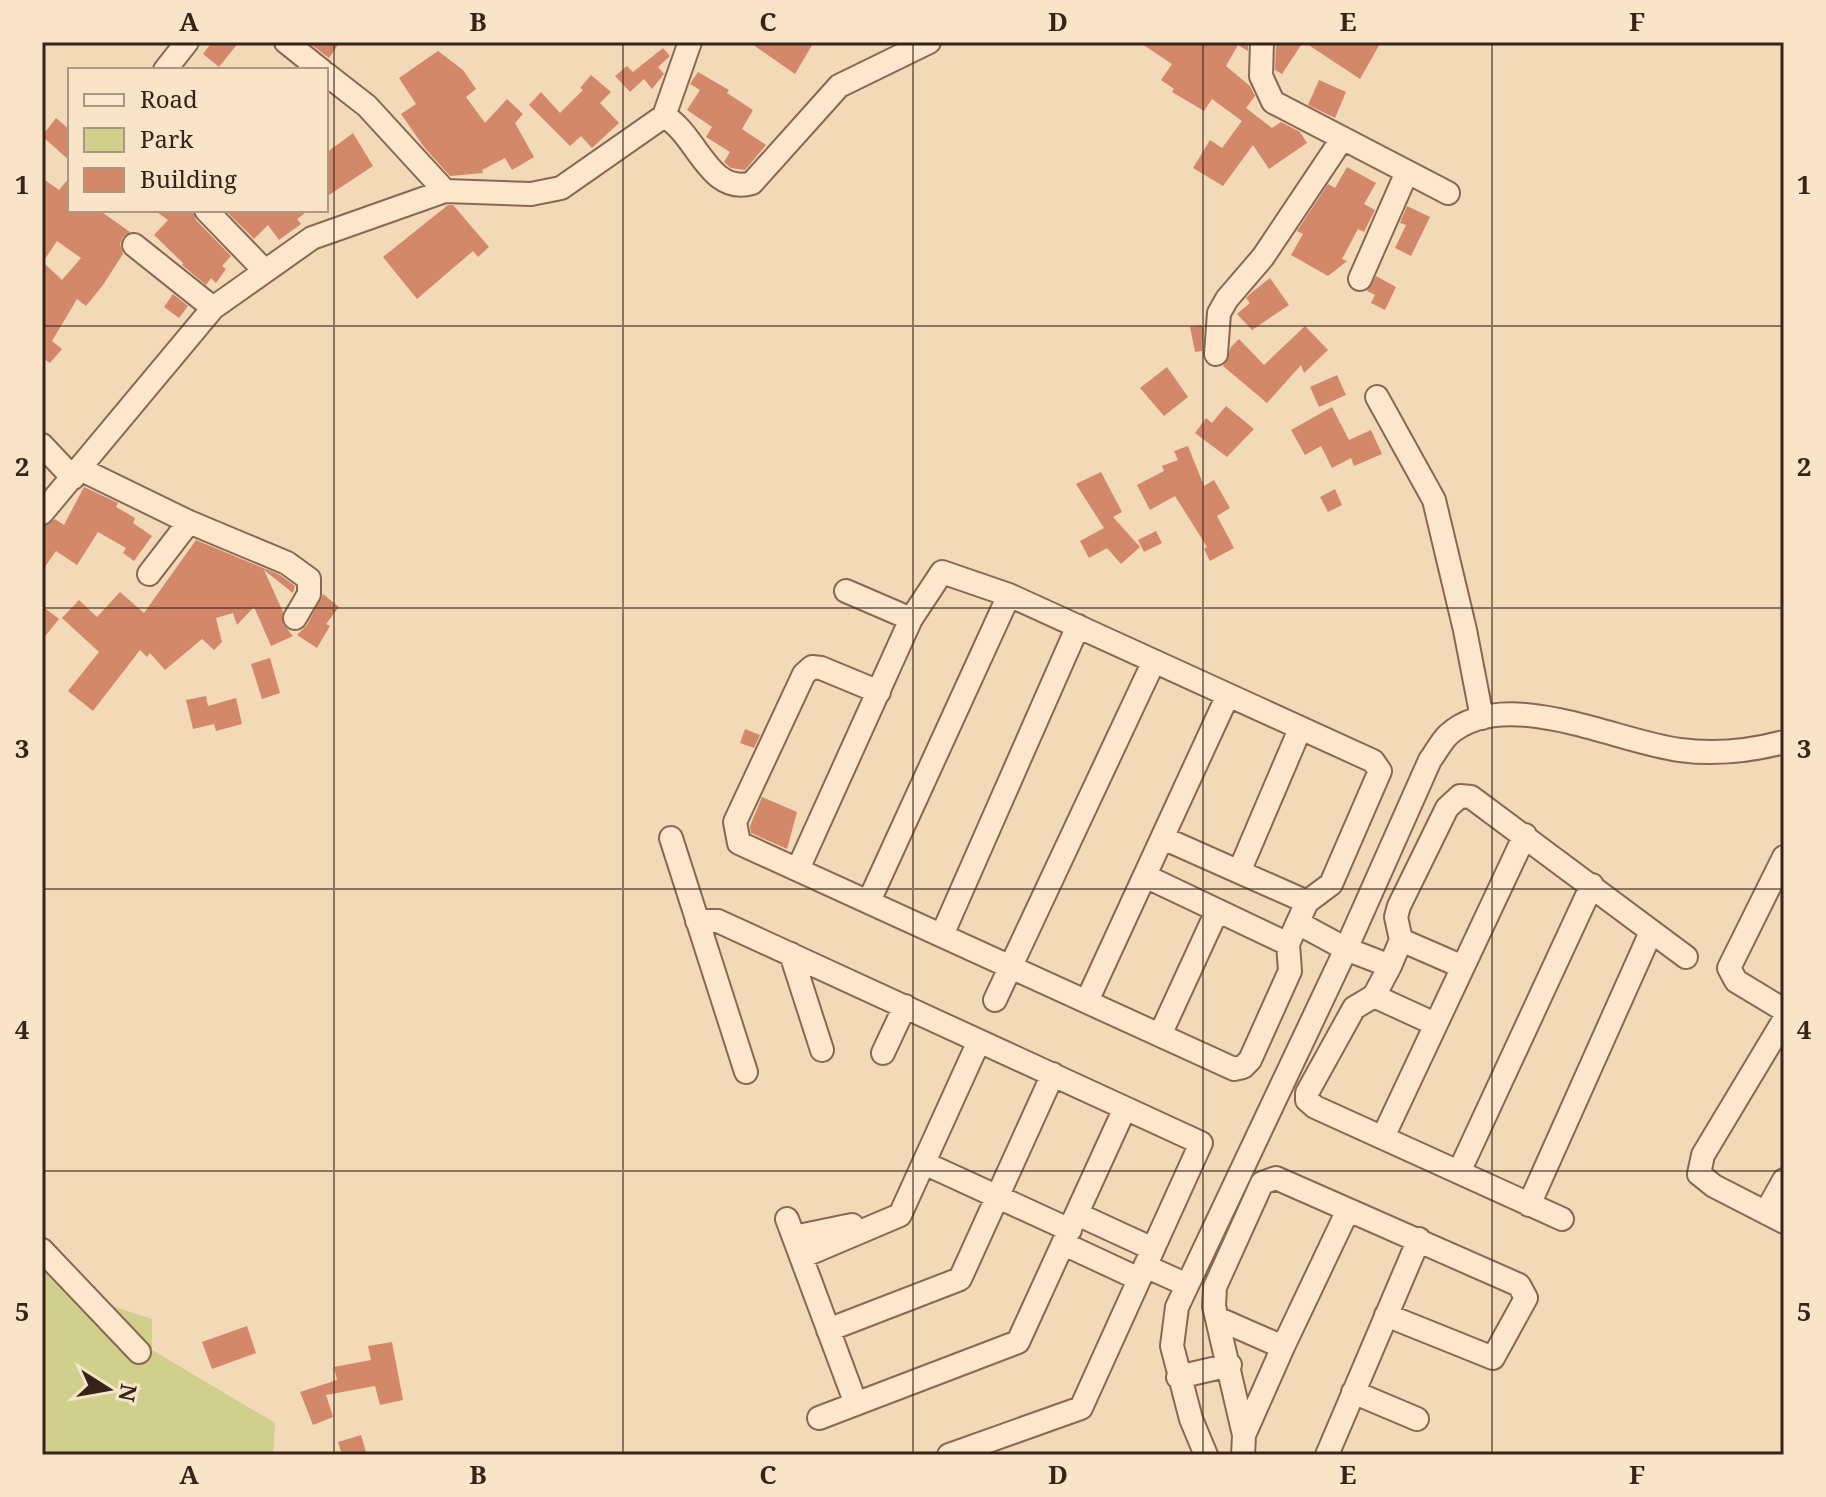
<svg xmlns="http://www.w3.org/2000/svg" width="1826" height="1497" font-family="'Noto Serif',serif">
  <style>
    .green { fill: #d0cf8c }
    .building { fill: #d4886a; fill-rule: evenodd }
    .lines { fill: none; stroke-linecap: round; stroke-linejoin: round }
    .minor-casing { stroke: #896852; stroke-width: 26 }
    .minor { stroke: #fce7cc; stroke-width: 22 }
    .grid { fill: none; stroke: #362319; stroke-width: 2; stroke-opacity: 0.55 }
    .neatline { fill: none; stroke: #362319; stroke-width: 3 }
    .grid-label { font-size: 26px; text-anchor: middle; font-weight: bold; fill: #362319 }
  </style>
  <rect width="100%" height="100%" fill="#f2d9b8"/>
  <path class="green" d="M42,1238L84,1297L152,1319V1350L275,1423L273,1455H42Z"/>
  <path class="building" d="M212,42H239L219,67L203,54Z
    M314,42H340L329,58L312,45Z
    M749,42H814L795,74Z
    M1139,42H1248V51L1238,45L1226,66L1250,86L1255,96L1246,108L1272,128L1281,122L1300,132L1307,143L1269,169L1253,145L1223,186L1193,168L1210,140L1222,148L1242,121L1212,99L1204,111L1172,92L1174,89L1161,80L1172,64Z
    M1276,42H1303L1282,74L1275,70Z
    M1304,42H1381L1360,79Z
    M663,48L670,56L658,67L664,74L652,89L644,79L630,92L615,76L627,66L633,72Z
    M438,51L463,70L476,89L466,97L485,123L507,99L523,114L515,123L534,157L512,170L505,158L482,170L483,173L450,176L424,147L401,114L416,104L399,78Z
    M698,72L729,90L727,93L753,110L742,129L766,145L745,170L731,168L724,162L730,152L706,137L712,127L687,110L700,90L690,84Z
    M591,75L611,92L600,103L619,123L592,148L581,136L570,146L529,105L541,92L560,113L583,90L580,88Z
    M1319,80L1346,92L1335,118L1308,105Z
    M56,118L70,130V161L42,136Z
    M353,133L373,166L326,197V153Z
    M1347,167L1376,183L1364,204L1375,210L1364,232L1358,229L1342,259L1347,261L1328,276L1291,255L1303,234L1297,231L1328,184L1335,188Z
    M70,177V210H99L130,232L123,237L120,244L123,254L103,285L86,306L77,299L52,341L62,349L50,363L42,358V178L59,190ZM57,241L81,258L62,280L43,262Z
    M448,205H453L489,247L478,257L473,251L417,299L383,257Z
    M1407,206L1430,217L1411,256L1395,248L1406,225L1400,223Z
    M154,210H192L196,220L231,256L222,266L226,269L216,283L211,278L206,285L182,265L183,263L154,235L168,220Z
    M225,210H309L297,219L301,224L279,240L268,225L254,239Z
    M1376,276L1396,287L1385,310L1371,303L1375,295L1367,291Z
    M1270,278L1289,305L1252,330L1237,314L1250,303L1246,298L1251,293Z
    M173,294L188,306L179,318L164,307Z
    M1204,325L1202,351L1195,352L1190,327Z
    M1305,326L1328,350L1304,373L1301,365L1267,403L1223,366L1231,347L1239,339L1264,365Z
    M1167,367L1188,397L1164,416L1140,388Z
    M1337,375L1346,395L1319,407L1310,387Z
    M1226,406L1254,429L1227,457L1195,433L1206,418L1212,423Z
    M1332,407L1349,440L1371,430L1382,454L1354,466L1351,458L1332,468L1321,446L1305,455L1291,430Z
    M1188,446L1204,486L1214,480L1230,508L1217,516L1234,548L1210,561L1204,549L1207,547L1175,496L1150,510L1137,485L1164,471L1162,466L1178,460L1174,451Z
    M1101,472L1122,512L1113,517L1140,547L1121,564L1107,548L1089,558L1080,541L1104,528L1076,484Z
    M84,487L118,503L116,507L135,518L133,523L152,536L134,561L123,553L126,548L98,532L77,565L56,551L42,571V527L55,519L64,525Z
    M1335,489L1342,505L1328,512L1320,497Z
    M1156,531L1162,543L1144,552L1138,540Z
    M196,540L280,575L295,586L293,593L264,570L283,612V624L293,636L271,646L254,607L237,625L233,613L216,618L222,642L214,650L202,639L165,670L150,653L147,657L140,650L93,711L68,691L99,652L62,618L79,600L97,617L120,592L144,613Z
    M323,594L339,607L326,624L330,626L317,648L297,635L307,625Z
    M42,606L59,619L42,640Z
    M270,658L280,693L262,699L251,664Z
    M206,696L208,706L236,698L242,724L216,731L214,724L193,729L186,700Z
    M745,729L760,735L754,748L740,743Z
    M762,797L797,812L787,849L751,833L750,826Z
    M247,1326L256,1353L212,1369L202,1342Z
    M392,1342L403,1400L380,1405L375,1386L326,1395L333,1417L313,1425L300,1392L337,1380L334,1367L371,1360L368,1346Z
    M361,1435L367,1455H342L338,1442Z"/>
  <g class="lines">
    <g class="minor-casing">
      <path id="minor" d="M286,42L321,70
        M1262,42L1261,76L1273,102L1448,193
        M165,70L187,42
        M326,74L367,106L445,191
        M664,116L690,42
        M206,210L263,269
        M134,245L213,308
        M1360,279L1407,172
        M1216,354L1219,313L1227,299L1263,257L1342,139
        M1377,397L1434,500L1465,630L1482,718
        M42,445L73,478
        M80,469L189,522L287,563L309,579V594L295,618
        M42,513L213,308L312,238L445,191L531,194L561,188L664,116C697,134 709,196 752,183L839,86L929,42
        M149,574L189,522
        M846,591L911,619
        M671,838L746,1072
        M1163,838L1307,902
        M1784,857L1729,968L1736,981L1784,1010
        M798,869L911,619L942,572L1009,595L1373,761L1380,771L1331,884L1307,902L1288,944L1290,971L1250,1060L1243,1067L1234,1069L739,843L735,822L804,674L812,667L821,668L879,692
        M1239,872L1300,729
        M1145,876L1288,944
        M869,901L1009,595
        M697,921H718L1201,1143L1081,1408L949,1455
        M1298,923L1346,949L1390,966
        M942,935L1078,626
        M1401,940L1463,967
        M791,954L822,1050
        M1374,996L1435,1024
        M995,1000L1154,661
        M1087,1001L1227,697
        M1784,1020L1703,1155L1699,1174L1714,1186L1784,1222
        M1160,1035L1217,911
        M883,1053L905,1006
        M1383,1137L1525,835
        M924,1163L1070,1230
        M1459,1172L1592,885
        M1529,1205L1651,932
        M1766,1212L1784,1180
        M1077,1214L1153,1249
        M787,1219L856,1404
        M1562,1219L1315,1107L1307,1100V1093L1354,1008L1374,996L1390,966L1401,940L1396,917L1399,906L1447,808L1460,796L1471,797L1686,957
        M794,1237L852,1225
        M1064,1244L1139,1279
        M42,1250L139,1352
        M801,1257L900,1215L979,1041
        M1145,1266L1185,1284
        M1219,1319L1283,1347L1348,1210
        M828,1330L960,1279L1053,1074
        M1178,1377L1230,1365
        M1353,1392L1417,1419
        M819,1418L1018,1342L1125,1108
        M1244,1435L1283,1347
        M1206,1455L1191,1419L1172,1346L1177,1307L1346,949L1430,760C1436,752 1441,742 1448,735C1504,684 1616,742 1680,750C1716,755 1750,751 1784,742
        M1243,1455L1244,1435L1214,1306L1215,1287L1262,1183L1276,1178L1519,1285L1526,1298L1493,1358L1386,1315
        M1327,1455L1419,1239"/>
    </g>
    <use href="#minor" class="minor"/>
  </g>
  <path class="grid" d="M334,42V1455M623,42V1455M913,42V1455M1203,42V1455M1492,42V1455M42,326H1784M42,608H1784M42,889H1784M42,1171H1784"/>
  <rect width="1826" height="1497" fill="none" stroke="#f9e4c8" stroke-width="88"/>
  <rect x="68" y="68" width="260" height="144" fill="#f9e4c8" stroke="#ab9782" stroke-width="2"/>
  <rect x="84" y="94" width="40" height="12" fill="#fce7cc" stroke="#ab9782" stroke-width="2"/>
  <text x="140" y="108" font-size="24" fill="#362319">Road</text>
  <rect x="84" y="128" width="40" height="24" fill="#d0cf8c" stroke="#ab9782" stroke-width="2"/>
  <text x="140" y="148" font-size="24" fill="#362319">Park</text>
  <rect x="84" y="168" width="40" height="24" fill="#d4886a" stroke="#ab9782" stroke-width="2"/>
  <text x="140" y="188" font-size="24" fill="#362319">Building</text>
  <g transform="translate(108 1389) rotate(101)" stroke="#f9e4c8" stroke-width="6" paint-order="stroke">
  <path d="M0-6L14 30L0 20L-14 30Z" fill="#362319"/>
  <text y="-12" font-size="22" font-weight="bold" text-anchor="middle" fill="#362319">N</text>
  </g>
  <rect x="44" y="44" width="1738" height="1409" class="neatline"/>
  <g class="grid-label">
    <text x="189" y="31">A</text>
    <text x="478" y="31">B</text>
    <text x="768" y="31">C</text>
    <text x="1058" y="31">D</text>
    <text x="1348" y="31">E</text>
    <text x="1637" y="31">F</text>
    <text x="22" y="194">1</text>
    <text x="1804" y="194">1</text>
    <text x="22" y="476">2</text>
    <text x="1804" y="476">2</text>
    <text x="22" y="758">3</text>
    <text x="1804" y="758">3</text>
    <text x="22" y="1039">4</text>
    <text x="1804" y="1039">4</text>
    <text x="22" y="1321">5</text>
    <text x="1804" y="1321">5</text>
    <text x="189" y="1484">A</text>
    <text x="478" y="1484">B</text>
    <text x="768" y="1484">C</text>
    <text x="1058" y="1484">D</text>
    <text x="1348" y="1484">E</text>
    <text x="1637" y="1484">F</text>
  </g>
</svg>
